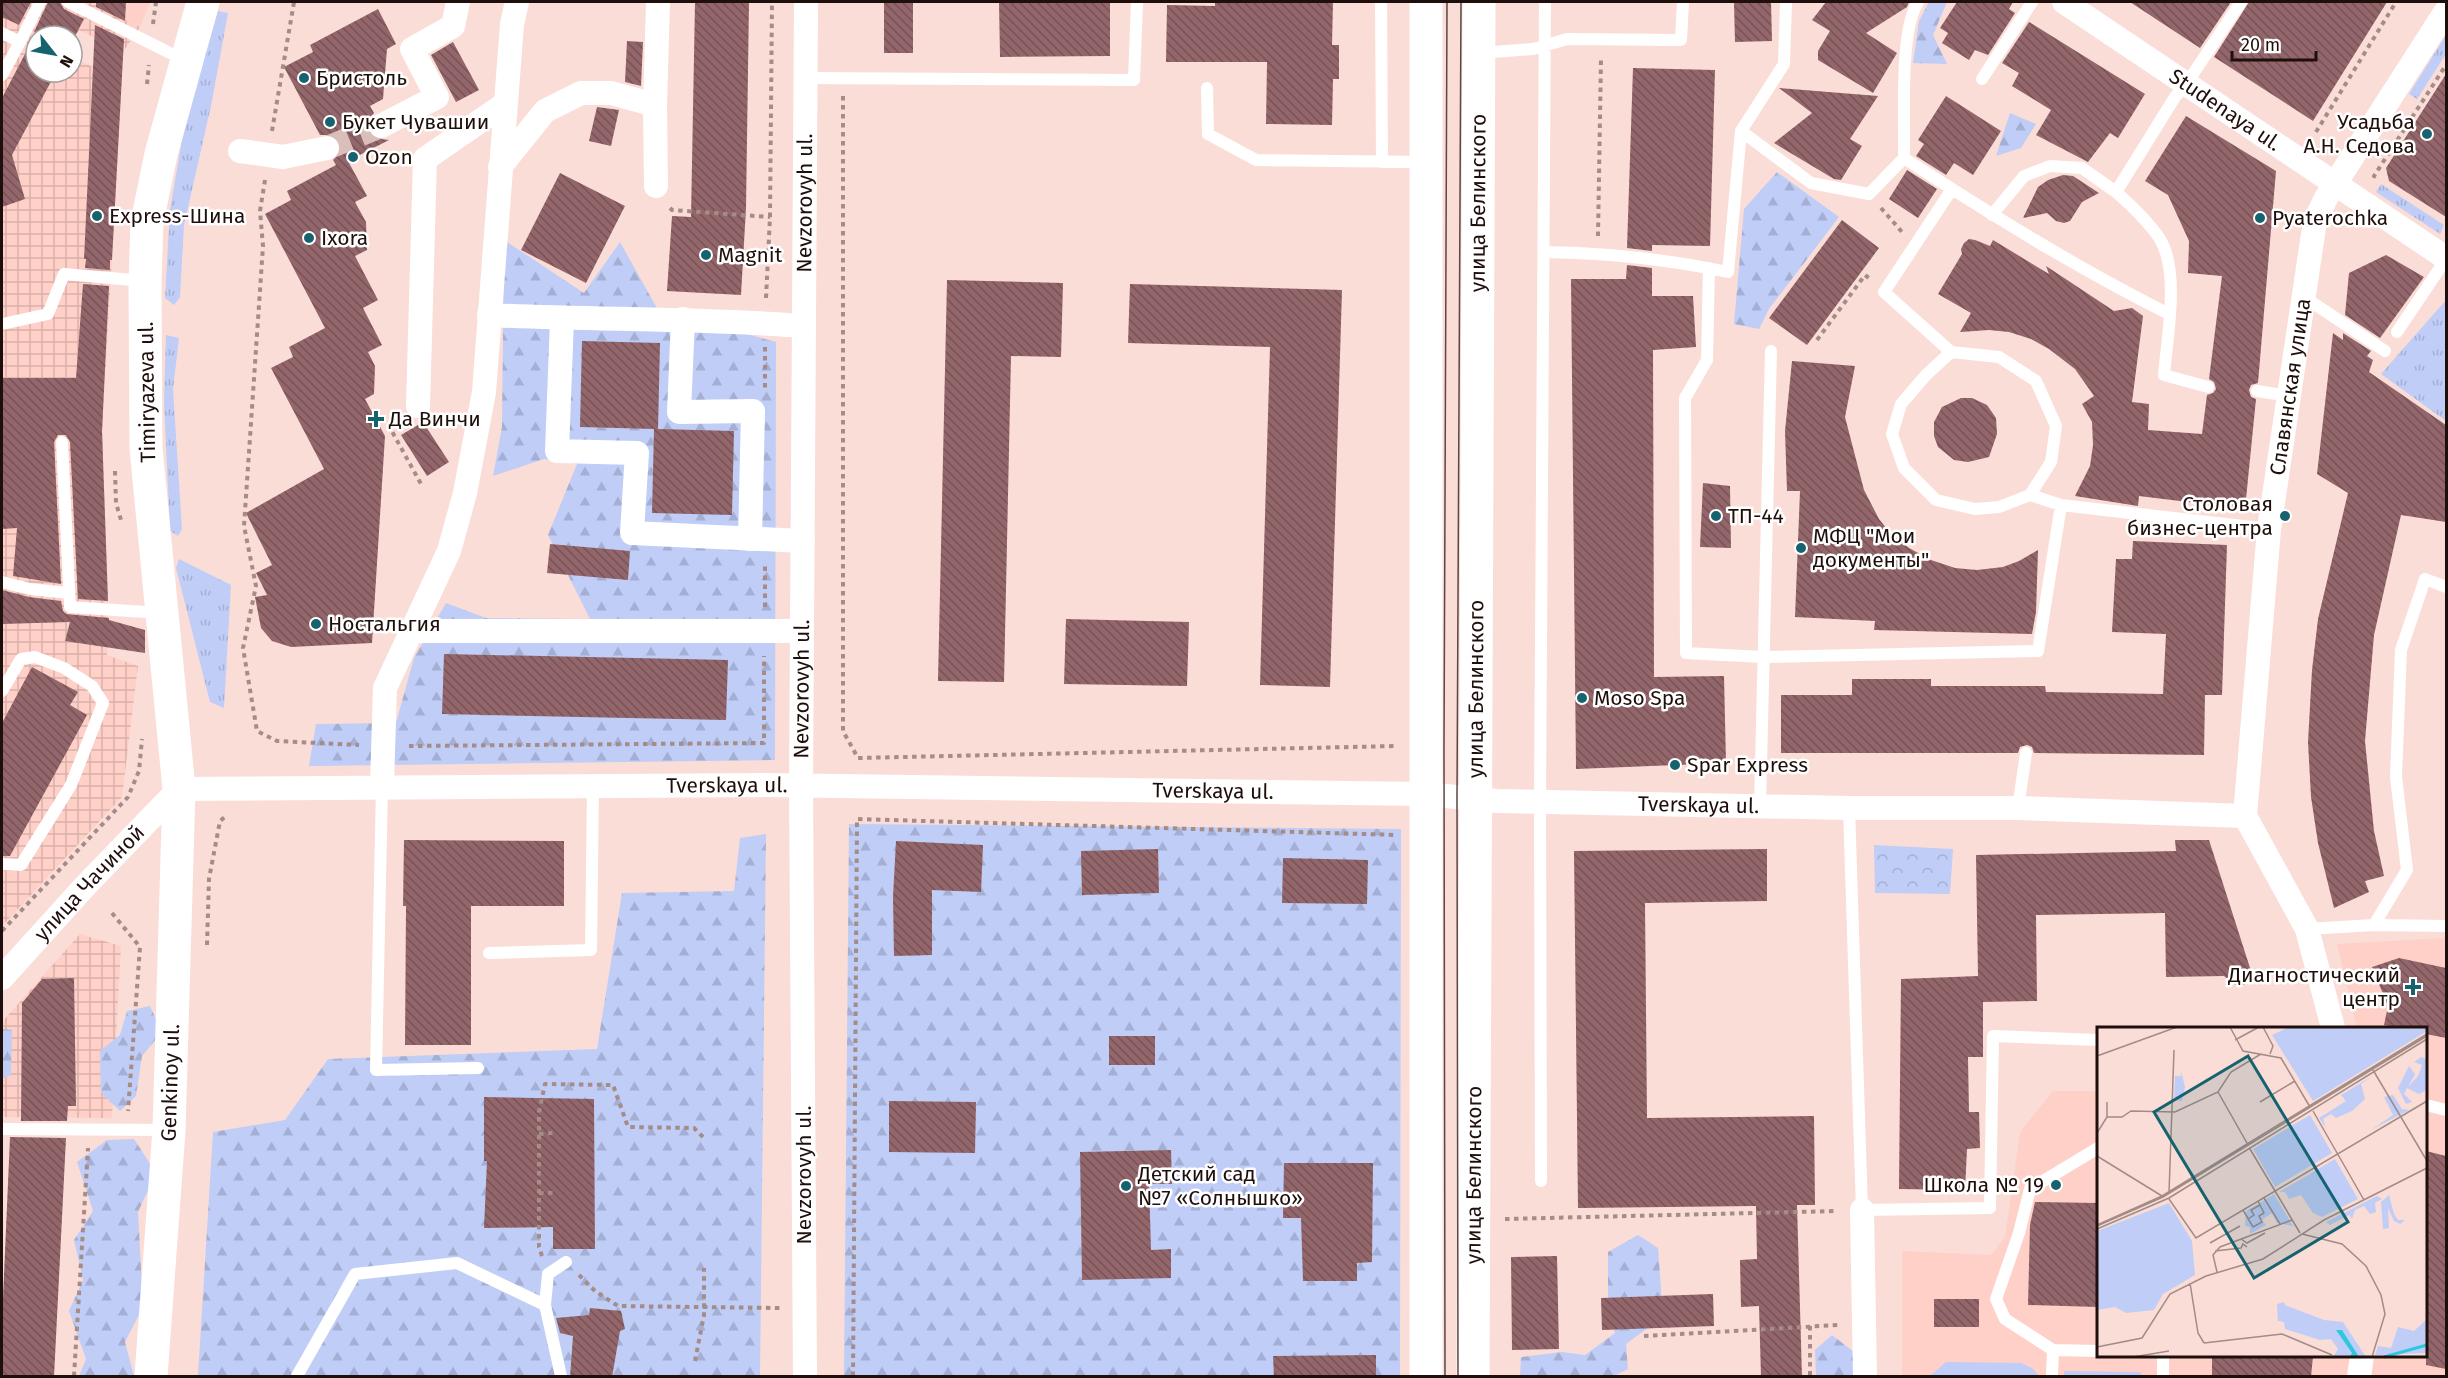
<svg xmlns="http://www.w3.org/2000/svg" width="2448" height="1378" font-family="'Fira Sans',sans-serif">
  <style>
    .built { fill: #fed0c7 }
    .industrial { fill: url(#industrial-grid) }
    .grass { fill: url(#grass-tufts) }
    .forest { fill: url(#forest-firs) }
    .park { fill: url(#park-crowns) }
    .pitch { fill: #bfcdf7 }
    .building { fill: url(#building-back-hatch) }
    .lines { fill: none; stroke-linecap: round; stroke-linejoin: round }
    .street-tunnel { stroke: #dabeb9; stroke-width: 24; stroke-dasharray: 24 12; stroke-linecap: butt }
    .path { stroke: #a58c88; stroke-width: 4; stroke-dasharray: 4.5 4.5; stroke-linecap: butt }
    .lane { stroke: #fff; stroke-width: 12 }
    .street { stroke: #fff; stroke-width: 24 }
    .secondary { stroke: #fff; stroke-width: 33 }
    .primary { stroke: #fff; stroke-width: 33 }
    .tram { stroke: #5b4743; stroke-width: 1.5 }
    .poi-dot { fill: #16626e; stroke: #fff; stroke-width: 2 }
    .labels { text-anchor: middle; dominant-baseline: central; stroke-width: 5; stroke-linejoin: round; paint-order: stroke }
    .poi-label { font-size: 21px; fill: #1f0f0c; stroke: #fff; text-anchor: start }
    .street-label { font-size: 21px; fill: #1f0f0c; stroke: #fff }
    .inset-river { fill: none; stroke: #2ec7df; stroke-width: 3 }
    .inset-road { fill: none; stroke: #a38b86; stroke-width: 1.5 }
    .view { fill: #16626e; fill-opacity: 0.15; stroke: #16626e; stroke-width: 3 }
    .inset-edge { fill: none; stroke: #1f0f0c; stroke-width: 3 }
  </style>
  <defs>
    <pattern id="industrial-grid" width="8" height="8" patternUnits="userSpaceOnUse" patternTransform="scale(1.5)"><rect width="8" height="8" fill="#fed0c7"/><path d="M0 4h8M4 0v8" fill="none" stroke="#d9b1aa"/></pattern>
    <pattern id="grass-tufts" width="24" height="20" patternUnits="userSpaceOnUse" patternTransform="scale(1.5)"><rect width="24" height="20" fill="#bfcdf7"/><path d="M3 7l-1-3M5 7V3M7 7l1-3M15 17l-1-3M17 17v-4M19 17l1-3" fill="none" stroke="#a4afd3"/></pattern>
    <pattern id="forest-firs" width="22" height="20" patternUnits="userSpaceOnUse" patternTransform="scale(1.5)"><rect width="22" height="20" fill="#bfcdf7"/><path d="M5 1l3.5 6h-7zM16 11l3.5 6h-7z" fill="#a4afd3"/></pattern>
    <pattern id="park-crowns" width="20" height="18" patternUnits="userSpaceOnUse" patternTransform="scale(1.5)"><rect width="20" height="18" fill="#bfcdf7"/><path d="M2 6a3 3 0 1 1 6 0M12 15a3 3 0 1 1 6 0" fill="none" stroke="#a4afd3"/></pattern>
    <pattern id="building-back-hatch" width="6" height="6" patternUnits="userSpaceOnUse" patternTransform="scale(1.5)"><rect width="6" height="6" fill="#92666b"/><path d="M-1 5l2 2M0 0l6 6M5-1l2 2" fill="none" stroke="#775256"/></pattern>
  </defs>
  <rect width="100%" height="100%" fill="#fbddd7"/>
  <path class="built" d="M89,2H150L140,27Z
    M2446,938V1376H2372L2374,1356H2426V1028H2357L2337,944Z
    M2053,1091H2098V1356H2351L2349,1376H1902V1251L1991,1255L2005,1237L2020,1132Z"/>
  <path class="industrial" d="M2,2H89L140,27L123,52L79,30L72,42V36H36V72H72V57L93,67L84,258L112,260L102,431L108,602L107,655L138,666L122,797L2,926Z
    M80,934L121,946L112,1118L2,1117V1022Z"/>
  <path class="grass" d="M218,11L228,13L211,106L184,225L180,297L174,305L165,298L170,210L185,122Z
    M2446,35V54L2417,99L2409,94Z
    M2381,184L2444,225L2440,234L2376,192Z
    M2446,300V421L2381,374Z
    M166,335L179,338L173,389L182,529L178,536L170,531L164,402Z
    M179,559L231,585L224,708L210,702L176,568Z"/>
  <path class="forest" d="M1929,2H1947L1933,35L1947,64L1913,63L1919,21Z
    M2010,113L2036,124L2021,148L1996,156Z
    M1777,172L1839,217L1769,309L1759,329L1734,324L1744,209Z
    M504,240L584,293L620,242L658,310L776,342L775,760L309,766L316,724L396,723L414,658L446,603L486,618L590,619L548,535L577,464L544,459L493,476L502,427Z
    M849,824L1401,829L1400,1376H844Z
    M766,834L760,1376H198L213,1132L285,1120L328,1059L597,1049L622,893L734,891L740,838Z
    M150,1006L162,1032L142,1056L136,1096L120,1111L101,1093L100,1051L120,1035L127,1011Z
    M2,1029L12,1030L11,1075L2,1079Z
    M134,1139L156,1173L138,1212L143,1307L125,1342L134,1376H79L86,1359L69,1311L83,1280L74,1240L93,1211L77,1162L107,1140Z
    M1638,1235L1658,1248L1663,1317L1626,1344L1628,1369L1614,1376H1520L1521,1357L1562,1352L1585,1355L1615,1333L1608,1311V1252Z
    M1832,1335L1854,1352L1855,1376H1816L1815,1350Z"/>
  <path class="park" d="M1874,845L1953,849L1950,894L1875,893Z"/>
  <path class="pitch" d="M1946,1362L2021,1363L2032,1368L2039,1376H1930Z
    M2064,1371L2141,1372V1376H2064Z"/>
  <path class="building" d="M2,2H31L19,25L2,17Z
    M48,2H60L64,9L84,19L72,42V36H36V72H56L12,155L25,199L2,207V98L36,33L34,32Z
    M96,2H126L125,21L96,7Z
    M695,2H749L746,208L741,295L667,291L672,216L691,217Z
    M884,2H913V53H884Z
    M999,2H1110V56L1000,57Z
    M1215,2H1333L1332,45H1339V79H1333L1332,125L1266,124L1267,62H1166L1167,5L1215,6Z
    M1734,2H1771L1772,41L1735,42Z
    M1826,2H1909L1907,7L1866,33L1897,53L1873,93L1818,60V51L1830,31L1812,20Z
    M1957,2H2013L2009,9L2015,13L1988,55L1975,50L1969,60L1942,43L1948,33L1940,28Z
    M2130,2H2231L2200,48Z
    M2249,2H2387L2313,121L2214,57Z
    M378,9L396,44L387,49L383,99L370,106L374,113L369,119L367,126L373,138L389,140L348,161L367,196L355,202L366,222L367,250L355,256L378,300L363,308L382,345L368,352L375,366L374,394L365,399L385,436L372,643L291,647L272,641L261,628L255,597L267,595L256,573L272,565L246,513L324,469L271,368L293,357L289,347L325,328L265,214L291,200L287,191L336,165L333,160L340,153L341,146L338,139L332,135H320L284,67L313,52L310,45Z
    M2029,22L2145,94L2118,138L2110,133L2088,162L2036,135L2051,110L2012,86L2019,73L2002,63Z
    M95,25L124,39L112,260H110V270L85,268L86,259H84Z
    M627,41L643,42L641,86L625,82Z
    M453,42L479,90L456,102L431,55Z
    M1633,68L1715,70L1710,246L1652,245V251L1627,248Z
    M2446,74V217L2389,181L2386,168Z
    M1779,88L1878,96L1850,139L1862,146L1841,180L1834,179L1774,143L1812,113Z
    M1946,96L2001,131L1973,175L1954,163L1946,175L1916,156L1924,144L1918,140Z
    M597,107L619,110L611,146L589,141Z
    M2186,116L2276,171L2258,383L2251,385L2249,390L2251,397L2256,399L2245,509L2139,496L2138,506L2075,496L2090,466L2093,445L2092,422L2082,404L2094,396L2075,369L2049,349L2031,339L2009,332L1989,330L1960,332L1971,313L1938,294L1962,254L1961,249L1964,243L1969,239L1975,240L1990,246L1993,240L2049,274L2046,266L2114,311L2132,308L2143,316L2132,402L2149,404L2148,430L2202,434L2207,395L2213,393L2216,389L2214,382L2209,379L2222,276L2188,273L2189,241L2168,195L2145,181Z
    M1907,170L1937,189L1918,218L1889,199Z
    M560,173L625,206L586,283L521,250Z
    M2063,175L2073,176L2099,193L2082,202L2070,221L2064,223L2056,221L2047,213L2023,218L2038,187L2048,180Z
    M1842,220L1879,248L1807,345L1769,318Z
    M2386,255L2424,277L2380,338L2345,315L2349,273Z
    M1627,265L1652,268V296H1693L1696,347L1653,350L1654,677L1724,676L1726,763L1576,769L1571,279H1626Z
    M947,280L1063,283L1061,357L1011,356L1004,682L938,681Z
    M83,284L109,286L102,431L108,601L78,599L70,442L66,435H58L54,442L61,584L13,576L17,528L2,529V378H76Z
    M1130,284L1342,290L1330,687L1260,685L1270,347L1128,343Z
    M2333,333L2343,340V333L2371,351L2367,356L2373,360L2369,372L2446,425V522L2401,515L2374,635L2365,741L2374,831L2384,876L2365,881L2369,892L2334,908L2318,843L2311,797L2308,742L2312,670L2318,619L2348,493L2317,474Z
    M582,341L660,343L658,429L734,431L732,515L652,513L654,429L580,427Z
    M1792,361L1855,366L1845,417L1864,490L1879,519L1891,534L1909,548L1931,560L1955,568L1977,570L2003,567L2019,561L2038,550L2036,612L2032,634L1874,630L1875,621L1795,617L1800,491H1787L1785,431Z
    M1961,398H1972L1987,405L1996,418L1997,434L1989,457L1968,462L1954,460L1938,447L1934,436V422L1942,407Z
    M423,422L449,462L427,476L401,435Z
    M1703,483L1730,486L1731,548L1700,547Z
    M2133,541L2227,545L2222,695H2205L2204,755L2034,753L2032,747L2027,745L2020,747L2018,753H1781V695H1852V679H1931V686H2045L2046,692L2163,694L2166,634L2112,632L2116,559H2132Z
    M550,544L630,551L628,580L547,573Z
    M2,590L29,597L61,601L63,611L66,614L109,618V620L145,630V653L65,641L70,622L2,624Z
    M1066,619L1189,622L1187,686L1064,684Z
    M444,654L728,660L726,720L442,714Z
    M32,667L78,692L70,705L87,715L10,856H2V723Z
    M404,840L564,841V906H471V1045H405L406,906H403Z
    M2175,840H2209L2251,971L2248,982L2244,985H2235L2224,976L2166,977L2165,913L2036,915L2037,1001L1983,1002V1057H1968L1969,1112H1979L1980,1148L1967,1149L1965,1190L1899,1189L1901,979L1978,976L1976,855L2176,851Z
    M896,841L983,845L981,892L932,890V955L894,956L893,897Z
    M1158,849L1159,893L1082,895L1081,851Z
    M1767,849V901L1645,903L1647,1118L1814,1116L1815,1205H1797L1802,1377H1761L1759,1306L1741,1307L1740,1260L1757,1259L1756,1206L1578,1208L1574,851Z
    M1283,858L1368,860L1367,904L1282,903Z
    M2399,958L2446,968V1038L2426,1034V1029H2402L2384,1025L2388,1006L2372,967Z
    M74,978L76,1106H68L67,1121H21L22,1003L42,979Z
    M1109,1036H1155V1065H1109Z
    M484,1097L594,1099L595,1249H553V1227L484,1228L487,1161H484Z
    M889,1101L976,1102L975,1153L889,1152Z
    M10,1137L66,1138L54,1377H2V1321Z
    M1171,1150L1172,1184H1149L1151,1250L1171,1249V1278L1082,1280L1080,1152Z
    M2426,1151L2446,1156V1369L2426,1365Z
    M1284,1163H1373L1372,1262L1357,1263V1281H1303L1301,1218H1283Z
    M2035,1202L2098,1203V1307L2028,1305L2030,1225Z
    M1557,1256L1559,1349L1512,1350L1511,1257Z
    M1713,1294L1714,1326L1602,1330L1601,1298Z
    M1934,1299H1979V1327H1934Z
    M590,1308L621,1311L625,1329L620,1331L612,1377H570L573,1336L560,1333L556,1318L589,1315Z
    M1376,1355V1377H1274L1273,1356Z
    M2212,1356H2313L2311,1377H2212Z"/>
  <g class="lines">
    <path class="street-tunnel" d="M327,148L381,126"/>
    <path class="path" d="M153,24L156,2
      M147,84L149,65
      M843,96V731L858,758L1396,746
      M272,131L294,2
      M2316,132L2396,2
      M2376,177L2374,176L2446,65
      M265,180L260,211L263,246L244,526L256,586L243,648L257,731L277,741L359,745
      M670,208L672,210L770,217
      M1881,208L1902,232
      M1598,236L1601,58
      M766,298L770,217L772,2
      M1817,340L1865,275L1870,279
      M765,347V391
      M398,420L389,426L421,484
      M115,471L116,503L121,520
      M765,607V563
      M409,746L764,743V656
      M112,913L140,947L128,1111
      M2,931L128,797L139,771L142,739
      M207,945L209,879L220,821L226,816
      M539,1134L553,1133
      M539,1193H553
      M1505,1219L1837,1211
      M542,1256L539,1247V1112L545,1084L613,1085L628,1127L694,1128L705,1139
      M579,1275L595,1291L618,1306L780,1308
      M1810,1326V1376
      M1644,1336L1839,1325
      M695,1361L704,1315V1268
      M74,1376L88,1148
      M853,1376L857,819L1397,835"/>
    <path class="lane" d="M68,2L186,61
      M1381,2L1382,162
      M2,33L20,42L40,2
      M1479,53L1533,49L1567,39L1681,40L1683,2
      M2,75L20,42
      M806,78L1134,80L1137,2
      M1982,79L2032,2
      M1207,88L1208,134L1256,160L1424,162
      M1741,131L1811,183L1869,194L1904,158C1905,119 1899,32 1918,2
      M1904,158C1990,214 2077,268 2169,314
      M1952,189L1884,292L1951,352L1999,357L2036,381L2056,426L2051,462L2030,495L2061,505L2269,529
      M1992,215L2024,176L2050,166L2082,168L2116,192
      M1545,252C1607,253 1667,259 1728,272L1741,131L1784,64L1786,2
      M1709,268L1707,360L1685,398L1686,653L1763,657L2038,651L2061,505
      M2304,297L2385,351
      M2,324L48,314L64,274L144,281
      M2397,332L2446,259
      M1951,352L1926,375L1901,404L1892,434L1904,468L1936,500L1975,509L1999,507L2030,495
      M2208,387L2164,375C2167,338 2180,272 2160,239C2148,221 2132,206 2116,192L2175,97L2187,83L2241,2
      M2257,391L2290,396
      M62,442L70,607L161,613
      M2,582L30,589L69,593
      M2,691L21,659L35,657L64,668L92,686L103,703L71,785L21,865L2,864
      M382,786L376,1070L478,1068
      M1760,806L1771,351
      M1849,808L1862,1210L1990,1208L1993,1036L2098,1040
      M2018,808L2026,753
      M2374,925L2407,870L2396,777L2401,650L2425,579L2446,587
      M2307,929L2374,925L2446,926
      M489,953L591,950L593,785
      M2426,1105L2446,1110
      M2,1129L167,1130
      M2098,1148L2030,1189L2019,1233L1996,1299L2005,1319L2053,1350L2098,1351
      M1541,1181L1540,802L1545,2
      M297,1376L355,1274L457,1263L545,1305
      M561,1376L545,1305L548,1274L566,1262
      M2052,1376L2053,1350
      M2163,1376V1356"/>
    <g class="street">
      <path id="s1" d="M2064,2L2446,258"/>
      <path d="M381,126L437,97L412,49L453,26L458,2"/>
      <path d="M240,151L283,157L327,148"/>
      <path d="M500,167L545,111L581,93H611L655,105"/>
      <path d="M656,186L655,105L658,2"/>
      <path d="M489,315C594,320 699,318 804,326"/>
      <path d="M562,319L557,451L637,453L632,533L803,541"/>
      <path d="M683,319L679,412L753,411L750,539"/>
      <path d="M418,406L425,159L505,104"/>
      <path d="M411,631H802"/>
      <path d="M382,786L385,688L449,551L465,493L484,392L512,24L517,2"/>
      <path id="s2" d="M2,978L86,885L179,789L767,785L1425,794L1497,801L1849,808H2018L2245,816"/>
      <path id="s3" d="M2333,1028L2307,929L2245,816L2269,529L2315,221L2326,198L2446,11"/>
      <path d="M1862,1210L1865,1376"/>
      <path id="s4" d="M805,1376L801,786L806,2"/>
      <path d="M2359,1376L2362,1356"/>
    </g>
    <path class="secondary" id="s5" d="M151,1376L169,1130L179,789L146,448L145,281L147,222L161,154L203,2"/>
    <g class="primary">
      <path d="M1426,1376V2"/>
      <path id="s6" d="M1473,1376L1479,2"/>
    </g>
    <path class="tram" d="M1445,1376L1444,747L1447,2
      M1458,1376L1457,798L1461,2"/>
  </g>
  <g class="poi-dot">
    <circle cx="304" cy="78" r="6"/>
    <circle cx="330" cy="122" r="6"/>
    <circle cx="2427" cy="134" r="6"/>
    <circle cx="353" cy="157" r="6"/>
    <circle cx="97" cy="216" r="6"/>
    <circle cx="2260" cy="218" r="6"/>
    <circle cx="309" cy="238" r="6"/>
    <circle cx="706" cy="255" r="6"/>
    <path d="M373 410h6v6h6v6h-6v6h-6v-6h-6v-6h6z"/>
    <circle cx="1716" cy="516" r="6"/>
    <circle cx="2285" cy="516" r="6"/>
    <circle cx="1801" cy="548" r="6"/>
    <circle cx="316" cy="624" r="6"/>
    <circle cx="1582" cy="698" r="6"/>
    <circle cx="1675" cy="765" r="6"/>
    <path d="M2410 978h6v6h6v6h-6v6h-6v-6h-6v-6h6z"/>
    <circle cx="2056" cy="1185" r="6"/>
    <circle cx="1126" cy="1186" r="6"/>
  </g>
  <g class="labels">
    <g class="poi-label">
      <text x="316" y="78">Бристоль</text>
      <text x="342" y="122">Букет Чувашии</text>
      <text x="2415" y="122" text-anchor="end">Усадьба<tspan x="2415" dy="24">А.Н. Седова</tspan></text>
      <text x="365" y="157">Ozon</text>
      <text x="109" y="216">Express-Шина</text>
      <text x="2272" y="218">Pyaterochka</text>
      <text x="321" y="238">Ixora</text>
      <text x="718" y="255">Magnit</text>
      <text x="389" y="419">Да Винчи</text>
      <text x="2273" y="504" text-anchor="end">Столовая<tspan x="2273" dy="24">бизнес-центра</tspan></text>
      <text x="1728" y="516">ТП-44</text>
      <text x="1813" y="536">МФЦ "Мои<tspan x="1813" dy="24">документы"</tspan></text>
      <text x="328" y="624">Ностальгия</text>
      <text x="1594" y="698">Moso Spa</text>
      <text x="1687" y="765">Spar Express</text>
      <text x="2400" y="975" text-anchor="end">Диагностический<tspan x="2400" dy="24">центр</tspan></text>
      <text x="1138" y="1174">Детский сад<tspan x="1138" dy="24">№7 «Солнышко»</tspan></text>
      <text x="2044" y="1185" text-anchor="end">Школа № 19</text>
    </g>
    <g class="street-label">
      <text stroke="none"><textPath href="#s1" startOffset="194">Studenaya ul.</textPath></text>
      <text stroke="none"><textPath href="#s4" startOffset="1173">Nevzorovyh ul.</textPath></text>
      <text stroke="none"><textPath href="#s6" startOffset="1173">улица Белинского</textPath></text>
      <text stroke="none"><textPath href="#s3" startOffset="663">Славянская улица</textPath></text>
      <text transform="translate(147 392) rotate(-91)">Timiryazeva ul.</text>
      <text stroke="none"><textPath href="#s4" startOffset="687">Nevzorovyh ul.</textPath></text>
      <text stroke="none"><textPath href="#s6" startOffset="687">улица Белинского</textPath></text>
      <text stroke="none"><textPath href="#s2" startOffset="807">Tverskaya ul.</textPath></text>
      <text stroke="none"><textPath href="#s2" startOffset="1293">Tverskaya ul.</textPath></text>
      <text stroke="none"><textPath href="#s2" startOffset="1779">Tverskaya ul.</textPath></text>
      <text stroke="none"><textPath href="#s2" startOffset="129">улица Чачиной</textPath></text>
      <text stroke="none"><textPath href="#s5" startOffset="294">Genkinoy ul.</textPath></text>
      <text transform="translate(804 1175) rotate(-90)">Nevzorovyh ul.</text>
      <text stroke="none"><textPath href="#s6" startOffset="201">улица Белинского</textPath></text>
    </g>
  </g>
  <g transform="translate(2097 1027)">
    <rect width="330" height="330" fill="#fbddd7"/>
    <path d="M84,44L88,60L85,74L77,73L78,49H84Z" fill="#bfcdf7"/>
    <path d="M192,0H330V4L216,74L175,8ZM324,30L330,32V63L322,67L310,61L307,67L315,75L309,77L301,61L312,39L318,47L311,60L321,49L325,38L317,35ZM275,49L264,57L268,72L255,84L239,91L234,87L226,92L229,101L222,91L249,74L244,68L220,83ZM296,68L305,82L312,83L274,103L296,88L287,70ZM213,88L235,126L178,160L156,122ZM238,132L261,172L225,190L216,186L204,168L192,172L188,165H182ZM177,167L196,199L180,196L175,186L165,193L169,198L153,207V200L148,199L149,184ZM292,168L297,187L301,193H308L303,197L297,194L291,181L292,201L286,202L284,175ZM280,169L285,172L278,176L279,185L273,187L267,179L258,183L255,192L252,188L233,198L229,195Z" fill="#bfcdf7"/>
    <path d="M72,176L95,214L98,248L66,267L57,283L29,286L18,280L0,283V204Z" fill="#bfcdf7"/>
    <path d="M187,275L188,278L227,293L246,295L269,330H236L241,322L234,312L223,313L188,302L187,295L181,294L180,277ZM330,292V326L278,328L281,319L294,321L301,300L317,304Z" fill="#bfcdf7"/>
    <path d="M239,303H245L262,330H253L255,326Z" fill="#2ec7df"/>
    <path class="inset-river" d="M287,330L330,318"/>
    <path class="inset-road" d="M133,0L146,24L184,31L213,80M166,0L176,19L173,27M138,13L162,0M0,29L80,0M276,43L330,134M121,65L150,116M163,75L198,54M216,84L267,173M10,90H25L34,84L78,85L121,65L134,45L164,27M0,106L10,90V75M153,122L203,206M0,129L65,169M72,166L77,23M167,171L183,197M72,172L99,211L330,74M146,183L156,200M151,192L157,188L154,183L163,178M0,198L65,169L330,7M0,199L66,170L330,9M156,200L165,195L162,189L167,186L161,174M0,202L72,171L330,12M205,207L245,217L269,239L284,268L288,287L275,330M144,212L150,216L168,206M113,216L143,199M118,224L144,221L146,217L150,220M120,245L116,228L123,220L195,193M93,256L101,306L107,316M107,316L185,307L235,328M0,320L45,311L73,267L109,249L166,232L227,193L330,141M36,330L72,324"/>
    <path class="view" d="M151,29L251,195L157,251L57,85Z"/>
    <rect width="330" height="330" class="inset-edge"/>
  </g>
  <rect width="2448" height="1378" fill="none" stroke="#1f0f0c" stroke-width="6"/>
  <g transform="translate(54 54) rotate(121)"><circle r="28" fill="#ffffff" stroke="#a59f9e" stroke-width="1.5"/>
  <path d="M0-4.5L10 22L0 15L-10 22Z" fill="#16626e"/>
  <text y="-9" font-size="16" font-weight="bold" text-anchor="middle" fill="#1f0f0c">N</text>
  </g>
  <path d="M2232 51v9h84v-9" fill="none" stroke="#1f0f0c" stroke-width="3"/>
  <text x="2241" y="51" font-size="18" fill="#1f0f0c" stroke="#ffffff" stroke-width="4.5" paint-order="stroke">20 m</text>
</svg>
